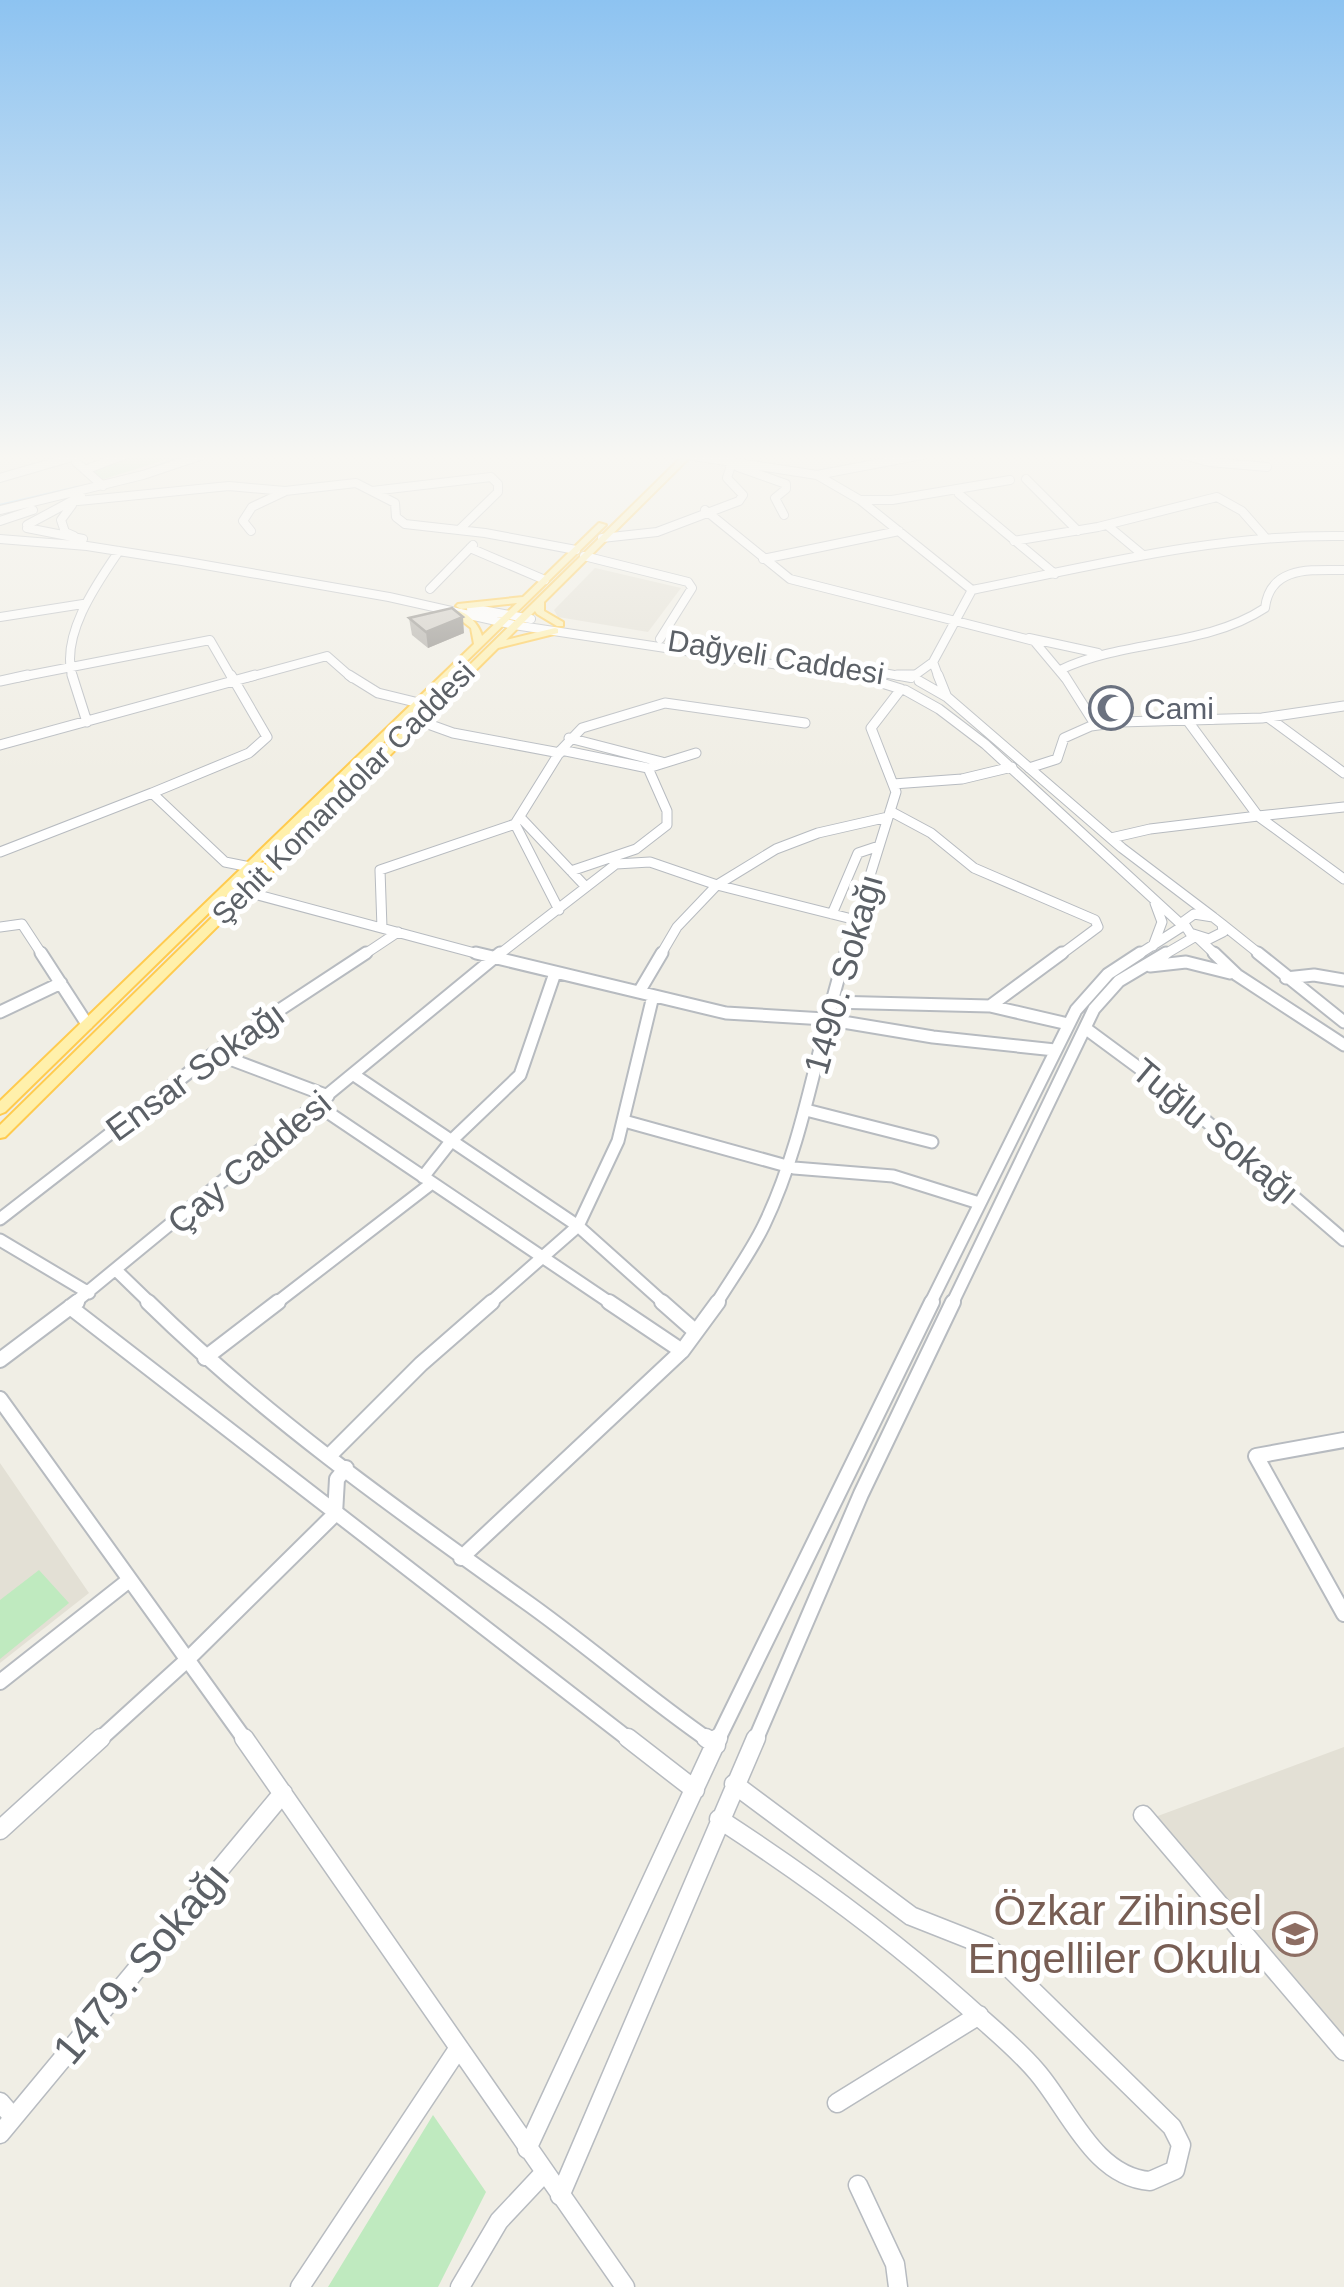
<svg xmlns="http://www.w3.org/2000/svg" width="1344" height="2287" font-family="Arial,sans-serif">
  <style>
    .education { fill: #e3e0d5 }
    .green { fill: #bfeabf }
    .lines { fill: none; stroke-linecap: round; stroke-linejoin: round }
    .stream { stroke: #a6daff; stroke-width: 2.5 }
    .minor-far4-casing { stroke: #b7bbc0; stroke-width: 10 }
    .minor-far3-casing { stroke: #b7bbc0; stroke-width: 11 }
    .minor-far2-casing { stroke: #b7bbc0; stroke-width: 15 }
    .minor-far1-casing { stroke: #b7bbc0; stroke-width: 18 }
    .minor-casing { stroke: #b7bbc0; stroke-width: 21 }
    .major-casing { stroke: #ffcb4f; stroke-width: 4 }
    .minor-far4 { stroke: #fff; stroke-width: 8 }
    .minor-far3 { stroke: #fff; stroke-width: 9 }
    .minor-far2 { stroke: #fff; stroke-width: 11 }
    .minor-far1 { stroke: #fff; stroke-width: 14 }
    .minor { stroke: #fff; stroke-width: 18 }
    .major { fill: #fff0ab; fill-rule: evenodd }
    .wall { fill: #b1aea8 }
    .shaded-wall { fill: #908d88 }
    .building { fill: #cecac3; stroke: #908d88; stroke-width: 2.5 }
    .labels { text-anchor: middle; dominant-baseline: central; stroke-width: 10; stroke-linejoin: round; paint-order: stroke }
    .far-street-label { font-size: 30px; fill: #5c6167; stroke: #fff }
    .far-worship-label { font-size: 30px; fill: #5b616d; stroke: #fff; text-anchor: start }
    .street-label { font-size: 35px; fill: #5c6167; stroke: #fff }
    .near-education-label { font-size: 42px; fill: #785e54; stroke: #fff; text-anchor: end }
    .near-street-label { font-size: 42px; fill: #5c6167; stroke: #fff }
  </style>
  <rect width="100%" height="100%" fill="#f0eee5"/>
  <path class="education" d="M595,568L681,588L648,632L558,617L554,610Z
    M0,1463L89,1593L0,1663Z
    M1344,1747V2047L1147,1820Z"/>
  <path class="green" d="M128,455H180L98,481L87,471Z
    M39,1570L69,1603L0,1659V1600Z
    M433,2115L486,2192L438,2287H328Z"/>
  <g class="lines">
    <path class="stream" d="M148,470L185,455
      M0,505L78,487"/>
    <g class="minor-far4-casing">
      <path id="minor-far4" d="M687,455L817,475L860,500L972,590
        M1183,455L1209,462L1267,467
        M77,456L76,462L103,486
        M738,467L786,484V489L775,498L784,515
        M85,470L124,455
        M817,475L922,455
        M0,478L79,455
        M1026,479L1078,531
        M372,491L491,477L498,484V492L459,530
        M959,494L1055,574
        M860,500H892L1010,480
        M78,501L229,486L285,491L356,483L395,503L396,517L405,524L485,533L576,550
        M72,505L61,520L65,532L74,536
        M0,510L143,475L203,455
        M705,510L790,579L1034,641L1065,678
        M0,521L33,510
        M27,525L81,496
        M1107,525L1143,555
        M27,528L83,539
        M251,531L243,521L252,507L284,492
        M602,538L657,532L739,501L743,495L727,478L732,462
        M0,539L87,546L182,561L389,597L514,625L864,678
        M1014,541L1098,527L1217,497L1242,511L1264,536
        M470,548L545,580
        M584,556L688,582L692,588L660,639
        M763,559L899,531
        M430,589L473,545
        M972,590C1096,565 1217,534 1344,536
        M471,608L531,619
        M0,617L83,604
        M1029,638L1098,653
        M933,662L939,678
        M861,669L911,678
        M1060,670C1125,639 1204,648 1265,608C1270,566 1310,570 1344,570
        M15,678L210,640L232,678
        M73,678C59,637 97,583 119,551
        M246,678L327,656L352,678
        M911,678L933,662L972,590"/>
    </g>
    <g class="minor-far3-casing">
      <path id="minor-far3" d="M72,675L87,722
        M349,675L378,693L419,703
        M897,675H914
        M938,675L946,695
        M1064,675L1095,724
        M0,681L28,675
        M919,681L947,697L1122,848L1213,917
        M905,690L939,709L985,744L1183,926L1136,956
        M1269,718L1344,773
        M417,720L453,733L560,753
        M569,738L662,762
        M0,745L255,675
        M561,750L582,728L665,703L805,723
        M1029,768L1057,759L1064,738L1091,726L1120,722L1262,718L1344,706
        M893,784L962,779L1012,767
        M152,793L249,753L267,737L231,675
        M890,811L931,833L974,868L1095,920L1098,927L1059,956
        M1258,816L1344,879
        M1258,816L1344,807
        M520,817L586,887
        M515,824L561,750L648,768L696,753
        M1111,838L1150,829L1258,816L1187,720
        M0,852L152,793L225,862L250,867
        M571,871L636,849L667,825V811L648,768
        M243,891L486,956
        M832,914L858,853L879,846
        M1194,914L1213,917L1222,924L1223,932L1209,939L1190,933L1183,922Z
        M1222,924L1262,956
        M0,927L22,924L43,956
        M382,928L380,870L515,824L559,910
        M1153,946L1162,922L1155,903
        M362,956L398,932
        M497,956L616,864L650,862L717,885L776,849L818,833L888,817
        M660,956L677,927L717,885L856,920
        M845,956L896,792L871,728L901,689L856,675
        M1162,956L1196,936L1217,956"/>
    </g>
    <g class="minor-far2-casing">
      <path id="minor-far2" d="M41,953L87,1024
        M476,953L726,1013L825,1019L933,1037L1055,1050
        M1214,953L1237,975L1344,1045
        M1258,953L1344,1022
        M1150,966L1186,962L1230,973
        M1286,978L1314,975L1344,980
        M639,992L662,953
        M830,1002L990,1006L1068,1024
        M990,1006L1062,953
        M0,1012L61,983
        M1085,1028L1177,1096L1344,1240
        M214,1053L328,1096
        M354,1075L578,1226L665,1304
        M317,1105L612,1304
        M806,1110L932,1142
        M624,1121L794,1168L893,1176L979,1203
        M423,1177L452,1140L520,1075L555,973
        M0,1219L214,1053L366,953
        M0,1240L89,1293
        M117,1271L151,1304
        M73,1304L500,953
        M275,1304L432,1183
        M489,1304L578,1226L618,1141L653,996
        M716,1304C732,1278 751,1252 764,1225C805,1140 817,1043 846,953
        M930,1304L1076,1010L1108,974L1140,953
        M952,1304L1094,1009L1119,981L1166,953"/>
    </g>
    <g class="minor-far1-casing">
      <path id="minor-far1" d="M148,1302C261,1413 393,1507 522,1599C586,1644 645,1696 710,1741
        M609,1302L682,1351
        M662,1302L696,1332
        M70,1307L631,1741
        M205,1358L278,1302
        M0,1360L77,1302
        M0,1399L246,1741
        M1344,1440L1256,1456L1344,1614
        M330,1455L421,1364L492,1302
        M461,1558L682,1351L718,1302
        M0,1682L128,1581
        M98,1741L186,1661L335,1514L337,1479L346,1468
        M717,1741L932,1302
        M755,1741L861,1494L953,1302"/>
    </g>
    <g class="minor-casing">
      <path id="minor" d="M244,1738L625,2287
        M628,1738L695,1790
        M706,1738L716,1745
        M1143,1815L1344,2051
        M719,1819C805,1875 888,1935 965,2004C989,2026 1016,2047 1037,2072C1069,2109 1094,2177 1150,2181L1175,2170L1181,2145L1172,2127L987,1946L911,1916L734,1784
        M0,1830L101,1738
        M0,2102L13,2117
        M837,2103L979,2015
        M0,2134L283,1793
        M527,2149L718,1738
        M858,2185L895,2264L898,2287
        M560,2196L756,1738
        M300,2287L458,2049
        M460,2287L499,2221L544,2173"/>
    </g>
    <g class="major-casing">
      <path id="major" d="M684,455H692L544,602V611L563,622V626H557L537,614L535,611L506,640L555,628L558,629V633L498,648L5,1137L0,1138V1125Z
        M599,523L606,525L5,1112L0,1114V1101L474,644L471,628L453,614V610C466,610 479,624 482,636L517,603L461,609L456,606L458,604L523,597Z"/>
    </g>
    <use href="#minor-far4" class="minor-far4"/>
    <use href="#minor-far3" class="minor-far3"/>
    <use href="#minor-far2" class="minor-far2"/>
    <use href="#minor-far1" class="minor-far1"/>
    <use href="#minor" class="minor"/>
    <use href="#major" class="major"/>
  </g>
  <path class="wall" d="M409,618L464,633L428,648L412,635Z"/>
  <path class="shaded-wall" d="M463,617L464,633L428,648L426,632Z"/>
  <path class="building" d="M452,608L463,617L426,632L409,618Z"/>
  <linearGradient id="sky" x2="0" y2="1"><stop stop-color="#8dc3f1"/><stop offset="0.59" stop-color="#f8f7f3"/><stop offset="1" stop-color="#f8f7f3" stop-opacity="0"/></linearGradient>
  <rect width="1344" height="775" fill="url(#sky)"/>
  <defs>
    <g id="mosque-ring" transform="scale(2.25)"><circle r="9.5" fill="#fff" stroke="#6b7280" stroke-width="1.5"/><path d="M3.5-4.9A6 6 0 1 0 3.5 4.9A5 5 0 1 1 3.5-4.9Z" fill="#6b7280"/></g>
    <g id="school-ring" transform="scale(2.25)"><circle r="9.5" fill="#fff" stroke="#8d6e63" stroke-width="1.5"/><path d="M0-5L7-2L0 1L-7-2ZM-4 1L0 2.5L4 1V4Q0 6-4 4Z" fill="#8d6e63"/></g>
  </defs>
  <g fill-rule="evenodd">
    <use href="#mosque-ring" x="1111" y="708"/>
    <use href="#school-ring" x="1295" y="1934"/>
  </g>
  <g class="labels">
    <g class="far-street-label">
      <text transform="translate(776 657) rotate(9)">Dağyeli Caddesi</text>
      <text transform="translate(343 793) rotate(-45)">Şehit Komandolar Caddesi</text>
    </g>
    <g class="far-worship-label">
      <text x="1144" y="708">Cami</text>
    </g>
    <g class="street-label">
      <text transform="translate(843 974) rotate(-74)">1490. Sokağı</text>
      <text transform="translate(195 1071) rotate(-36)">Ensar Sokağı</text>
      <text transform="translate(1216 1131) rotate(40)">Tuğlu Sokağı</text>
      <text transform="translate(249 1162) rotate(-40)">Çay Caddesi</text>
    </g>
    <g class="near-education-label">
      <text x="1262" y="1910">Özkar Zihinsel<tspan x="1262" dy="48">Engelliler Okulu</tspan></text>
    </g>
    <g class="near-street-label">
      <text transform="translate(141 1963) rotate(-50)">1479. Sokağı</text>
    </g>
  </g>
</svg>
